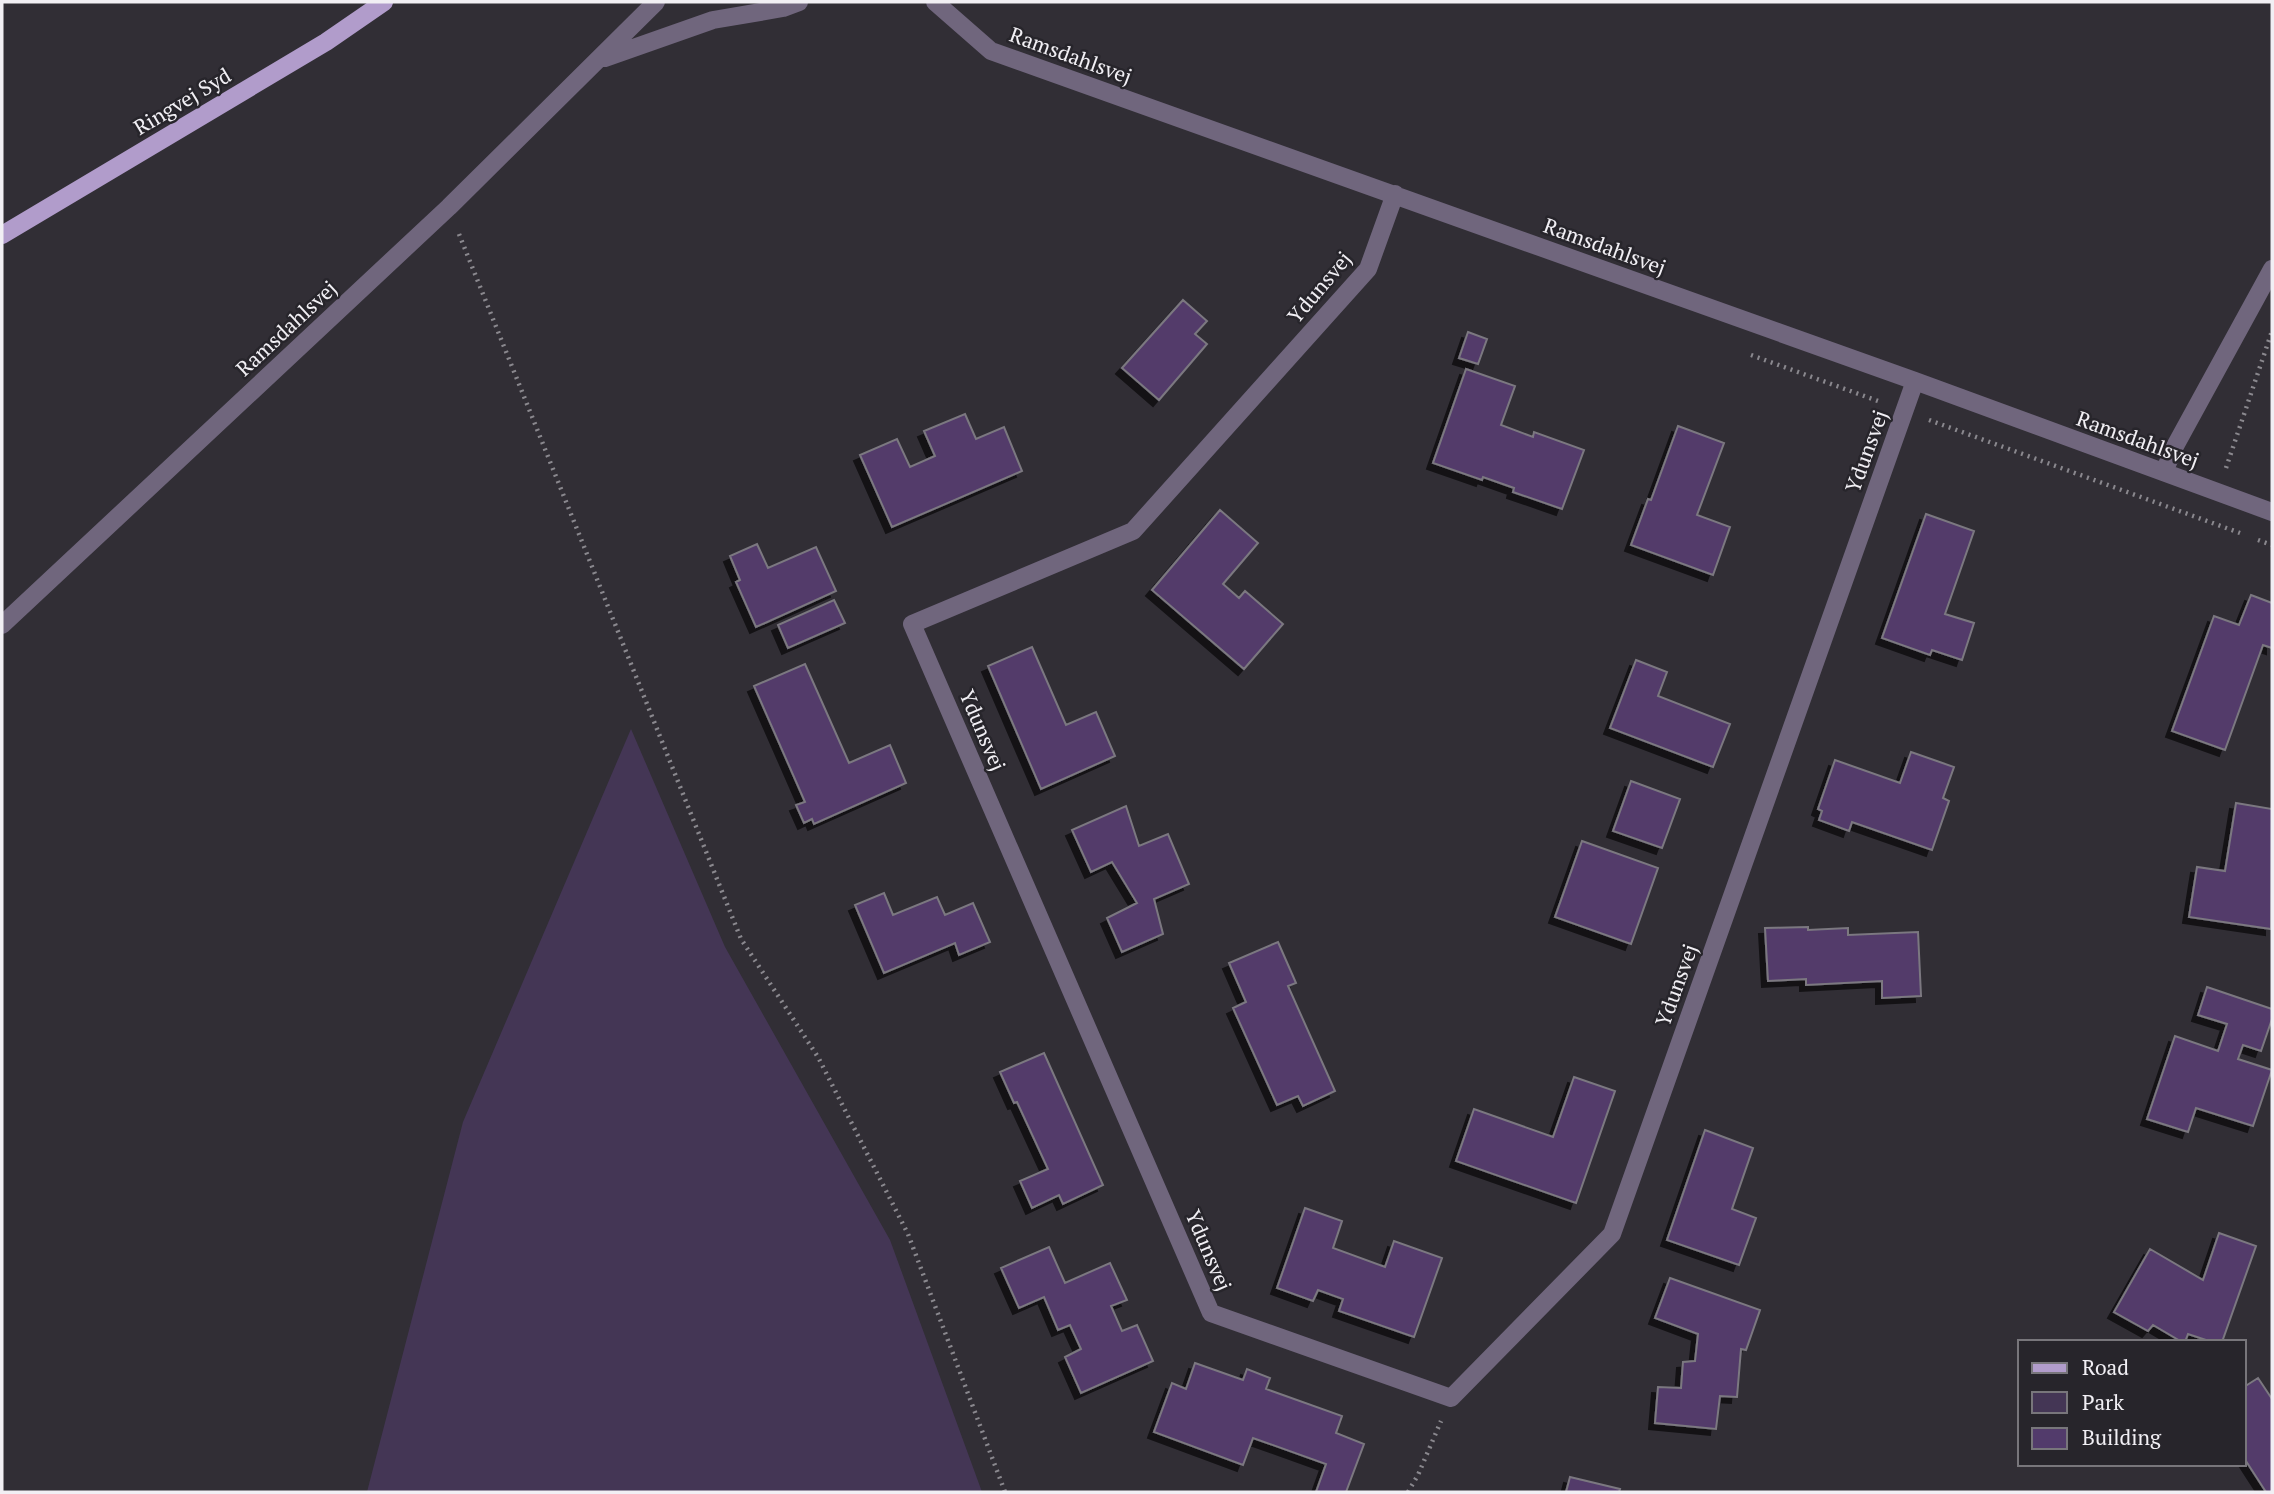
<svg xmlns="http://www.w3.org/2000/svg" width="2274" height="1494" font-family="'PT Serif',serif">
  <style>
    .green { fill: #443655 }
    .building { fill: #523b6b; stroke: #7b7880; stroke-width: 2; filter: url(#shadow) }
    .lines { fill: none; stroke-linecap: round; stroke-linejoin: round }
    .path { stroke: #8a888e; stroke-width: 4.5; stroke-dasharray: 2 5; stroke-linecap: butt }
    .street { stroke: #70667d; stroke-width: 18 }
    .primary { stroke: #b19ccb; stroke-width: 18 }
    .labels { text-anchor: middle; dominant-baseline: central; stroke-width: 5; stroke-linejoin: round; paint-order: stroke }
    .street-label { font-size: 21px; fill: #f1eff4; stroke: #27252b }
  </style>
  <defs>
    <filter id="shadow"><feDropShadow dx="-6" dy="6" stdDeviation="0" flood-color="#0009"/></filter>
  </defs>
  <rect width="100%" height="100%" fill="#312e35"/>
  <path class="green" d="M631,729L725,947L890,1240L982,1492H367L463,1122Z"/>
  <path class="building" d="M1183,300L1207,321L1195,334L1207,344L1159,400L1122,368Z
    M1468,332L1487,339L1478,364L1459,358Z
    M1466,369L1515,386L1501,425L1533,437L1534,432L1584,450L1562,509L1513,492L1514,488L1483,477L1482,480L1433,463Z
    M965,414L976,439L1004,427L1022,471L892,527L860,455L897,439L910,467L935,456L924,431Z
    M1678,426L1724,443L1697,515L1730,527L1713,575L1631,545L1648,499L1651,500Z
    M1220,510L1258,543L1223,584L1239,598L1245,591L1283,624L1244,669L1152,590Z
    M1926,514L1974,531L1945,614L1974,623L1962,660L1932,650L1930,655L1882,638Z
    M757,544L768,568L816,547L836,591L756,627L736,582L740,580L730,556Z
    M2251,595L2272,603V648L2263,645L2225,750L2172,731L2214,616L2239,625Z
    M834,600L845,623L788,648L778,625Z
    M1032,647L1066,725L1096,712L1115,756L1041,789L988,666Z
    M1636,660L1667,672L1658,696L1730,724L1713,767L1610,728Z
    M805,664L849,763L890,745L906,783L814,824L812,819L804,823L796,805L805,802L754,686Z
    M1911,752L1954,767L1943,798L1949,801L1932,850L1852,822L1849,831L1819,820L1822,811L1818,809L1835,760L1900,783Z
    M1631,781L1680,799L1662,848L1613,831Z
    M2236,803L2272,809L2271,929L2189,917L2197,867L2225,871Z
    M1126,806L1139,846L1168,834L1189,884L1154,899L1163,934L1122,952L1107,918L1137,903L1112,862L1091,872L1072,830Z
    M1582,841L1658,868L1631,944L1555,917Z
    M884,893L893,915L937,897L945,915L973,903L990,942L959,955L955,943L884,973L855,905Z
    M1808,927V930L1848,928V935L1918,932L1921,996L1882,998V981L1806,985V979L1768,981L1765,928Z
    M1278,942L1296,983L1288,986L1335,1091L1303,1106L1298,1096L1277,1105L1233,1008L1246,1002L1229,963Z
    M2207,987L2272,1009V1019L2261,1051L2243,1045L2238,1059L2272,1070L2253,1126L2196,1108L2188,1132L2147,1119L2175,1036L2218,1051L2227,1024L2198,1015Z
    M1044,1053L1103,1185L1063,1204L1059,1195L1032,1208L1020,1181L1048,1169L1017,1102L1014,1103L1000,1072Z
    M1574,1077L1615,1091L1576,1203L1456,1161L1474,1109L1553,1137Z
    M1705,1130L1753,1148L1732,1209L1756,1218L1739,1265L1667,1240Z
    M1305,1208L1342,1221L1333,1248L1385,1267L1394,1241L1442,1258L1414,1337L1339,1311L1343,1299L1318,1290L1313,1301L1277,1288Z
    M2219,1233L2256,1246L2222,1342H2212L2188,1334L2185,1342H2182L2153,1325L2148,1331L2114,1312L2150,1249L2203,1280Z
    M1049,1247L1065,1283L1110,1263L1127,1300L1111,1306L1122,1331L1137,1325L1153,1361L1081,1393L1065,1357L1081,1349L1070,1325L1058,1330L1044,1297L1019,1308L1001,1268Z
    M1670,1278L1760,1310L1746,1350L1741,1349L1737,1397L1720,1396L1716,1429L1655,1423L1658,1387L1681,1388L1683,1362L1695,1361L1698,1334L1655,1318Z
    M1195,1363L1243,1380L1247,1369L1270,1378L1266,1389L1342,1416L1336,1433L1364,1444L1346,1492H1316L1326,1464L1253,1438L1243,1465L1154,1432L1172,1383L1186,1389Z
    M2258,1378L2272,1399V1492H2266L2244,1458V1387Z
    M1570,1477L1620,1489L1619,1492H1566Z"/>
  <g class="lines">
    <path class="path" d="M459,234L741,939L818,1057L908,1234L1005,1492
      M1751,355L1878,401
      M1929,420L2240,533
      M2226,468L2272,331
      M2258,540L2272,545
      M1408,1492L1418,1475L1441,1421"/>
    <path class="street" d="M935,2L991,51L1915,381L2272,512
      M605,58L713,20L783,8L799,2
      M1395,194L1368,269L1133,531L912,624L1211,1313L1451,1398L1612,1234L1915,381
      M2164,472L2174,448L2272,269
      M2,625L449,207L656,2"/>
    <path class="primary" d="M2,235L326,42L384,2"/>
  </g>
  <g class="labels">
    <g class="street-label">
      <text transform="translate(1071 55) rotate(20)">Ramsdahlsvej</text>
      <text transform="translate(182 101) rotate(-31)">Ringvej Syd</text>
      <text transform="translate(1605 246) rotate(20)">Ramsdahlsvej</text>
      <text transform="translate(1319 287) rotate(-50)">Ydunsvej</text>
      <text transform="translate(286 328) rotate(-43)">Ramsdahlsvej</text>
      <text transform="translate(2138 439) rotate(20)">Ramsdahlsvej</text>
      <text transform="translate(1866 451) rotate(-70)">Ydunsvej</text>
      <text transform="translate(983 730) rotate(67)">Ydunsvej</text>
      <text transform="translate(1676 985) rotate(-70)">Ydunsvej</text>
      <text transform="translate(1209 1250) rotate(67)">Ydunsvej</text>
    </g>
  </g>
  <rect width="2274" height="1494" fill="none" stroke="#f1eff4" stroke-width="7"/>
  <rect x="2018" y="1340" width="228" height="126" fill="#27252b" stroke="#78767b" stroke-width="2"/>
  <rect x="2032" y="1363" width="35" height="10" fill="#b19ccb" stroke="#78767b" stroke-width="2"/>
  <text x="2082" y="1375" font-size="21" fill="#f1eff4">Road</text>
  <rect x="2032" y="1392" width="35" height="21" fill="#443655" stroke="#78767b" stroke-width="2"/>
  <text x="2082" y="1410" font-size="21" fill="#f1eff4">Park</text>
  <rect x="2032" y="1428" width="35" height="21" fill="#523b6b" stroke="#78767b" stroke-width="2"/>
  <text x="2082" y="1445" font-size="21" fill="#f1eff4">Building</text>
</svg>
